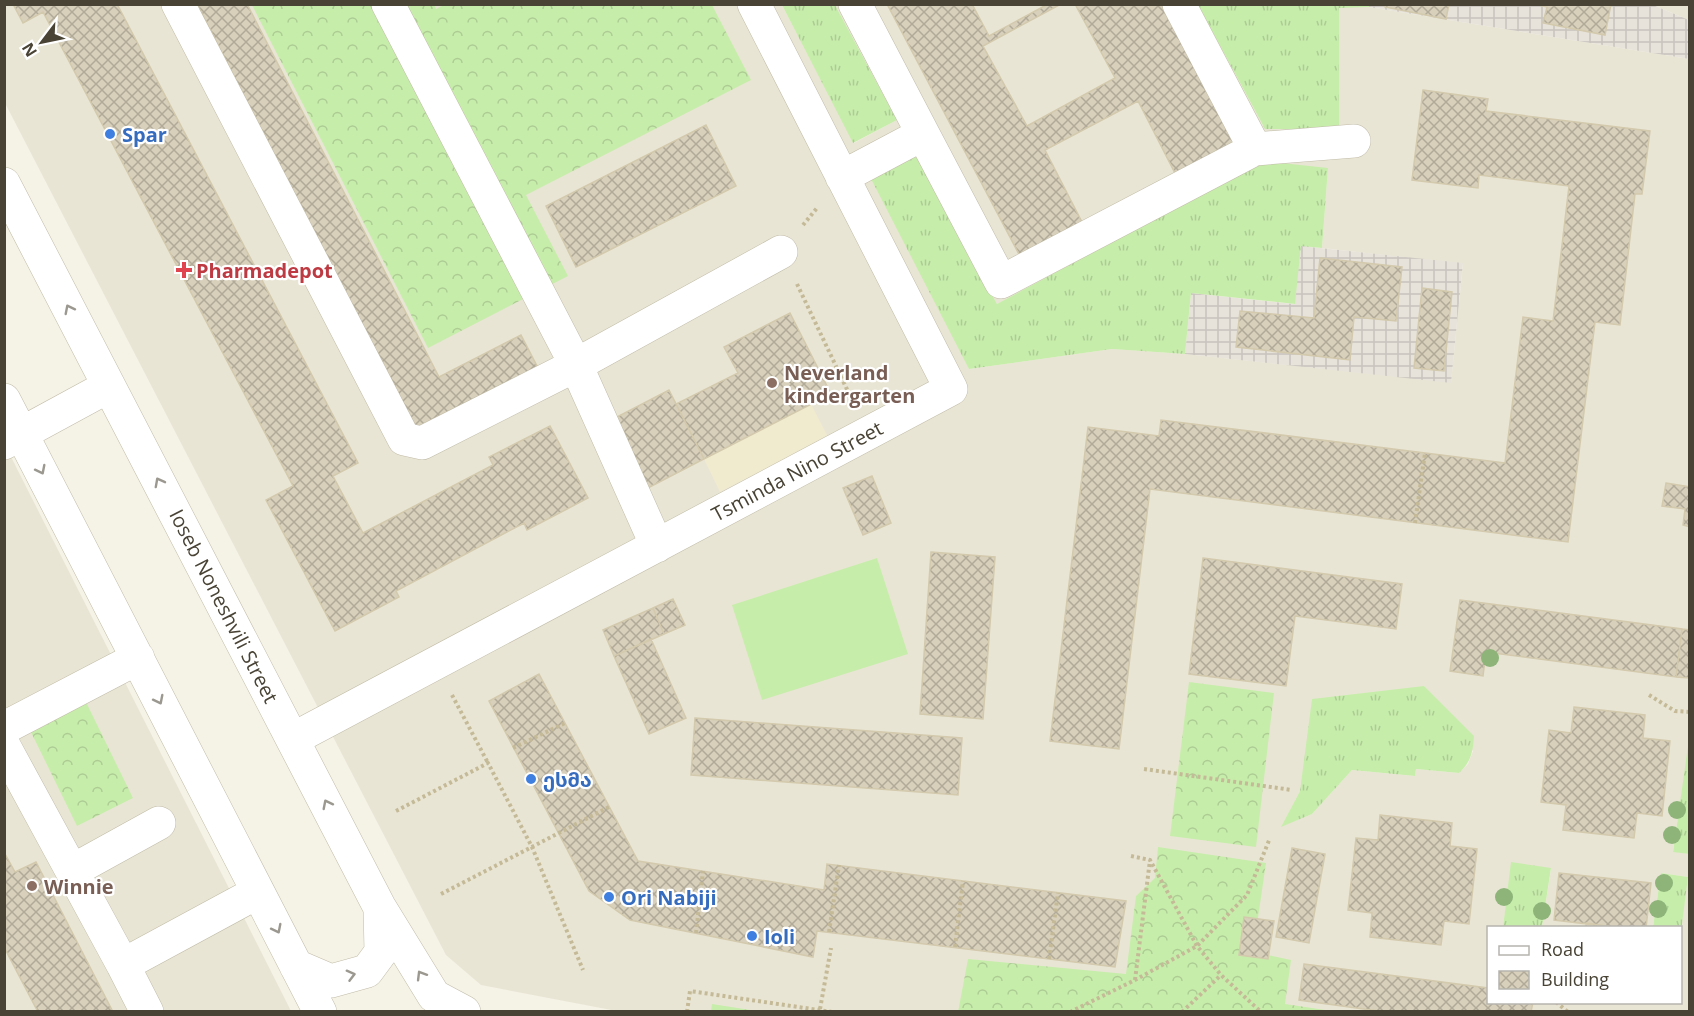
<svg xmlns="http://www.w3.org/2000/svg" width="1694" height="1016" font-family="'Open Sans','Noto Sans Georgian',sans-serif">
  <style>
    .residential { fill: #e9e5d4; fill-rule: evenodd }
    .industrial { fill: url(#industrial-grid) }
    .education { fill: #f0eacf }
    .grass { fill: url(#grass-tufts) }
    .forest { fill: url(#forest-crowns) }
    .pitch { fill: #c7edab }
    .building { fill: url(#building-cross-hatch); stroke: #d3c9ad; stroke-width: 1.5 }
    .lines { fill: none; stroke-linecap: round; stroke-linejoin: round }
    .minor-casing { stroke: #c1bca8; stroke-width: 34 }
    .path { stroke: #c5ba97; stroke-width: 4; stroke-dasharray: 3 3; stroke-linecap: butt }
    .minor { stroke: #fff; stroke-width: 33 }
    .tree { fill: #8eb47a }
    .oneway { stroke: #9b9890 }
    .shop-dot { fill: #3f7fe0; stroke: #fff; stroke-width: 2 }
    .health-dot { fill: #e0444e; stroke: #fff; stroke-width: 2 }
    .education-dot { fill: #8d6e63; stroke: #fff; stroke-width: 2 }
    .labels { text-anchor: middle; dominant-baseline: central; stroke-width: 4.5; stroke-linejoin: round; paint-order: stroke }
    .shop-label { font-size: 20px; font-weight: bold; fill: #366cbe; stroke: #fff; text-anchor: start }
    .health-label { font-size: 20px; font-weight: bold; fill: #be3a42; stroke: #fff; text-anchor: start }
    .education-label { font-size: 20px; font-weight: bold; fill: #785e54; stroke: #fff; text-anchor: start }
    .street-label { font-size: 20px; fill: #494335; stroke: #fff }
  </style>
  <defs>
    <pattern id="industrial-grid" width="8" height="8" patternUnits="userSpaceOnUse" patternTransform="scale(1.5)"><rect width="8" height="8" fill="#e7e3db"/><path d="M0 4h8M4 0v8" fill="none" stroke="#c8c4bd"/></pattern>
    <pattern id="grass-tufts" width="24" height="20" patternUnits="userSpaceOnUse" patternTransform="scale(1.5)"><rect width="24" height="20" fill="#c7edab"/><path d="M3 7l-1-3M5 7V3M7 7l1-3M15 17l-1-3M17 17v-4M19 17l1-3" fill="none" stroke="#accc94"/></pattern>
    <pattern id="forest-crowns" width="20" height="18" patternUnits="userSpaceOnUse" patternTransform="scale(1.5)"><rect width="20" height="18" fill="#c7edab"/><path d="M2 6a3 3 0 1 1 6 0M12 15a3 3 0 1 1 6 0" fill="none" stroke="#accc94"/></pattern>
    <pattern id="building-cross-hatch" width="8" height="8" patternUnits="userSpaceOnUse" patternTransform="scale(1.5)"><rect width="8" height="8" fill="#d8d0ba"/><path d="M0 0l8 8M0 8l8-8" fill="none" stroke="#b1aa98"/></pattern>
  </defs>
  <rect width="100%" height="100%" fill="#f5f2e6"/>
  <path class="residential" d="M5,4L782,5L854,143L897,120L835,5H1198L1265,129H1339V7H1369L1689,59L1690,738L1673,851L1689,854V1011L622,1012L481,985L446,955L5,103ZM913,149L997,304L1328,168L1322,248L1463,264L1451,382L1185,354L1112,349L969,369ZM1424,686L1473,751L1468,764L1459,773L1416,769L1415,776L1352,770L1312,814L1282,826L1300,791ZM1512,863L1551,869L1542,927H1653L1661,873L1688,877L1680,932V1002H1488V928L1503,927Z
    M1653,5H1689V20Z
    M5,445L291,1011H5Z"/>
  <path class="industrial" d="M1369,4L1653,5L1689,20V59L1369,7Z
    M1301,246L1463,263L1451,383L1185,354L1191,293L1294,304Z"/>
  <path class="education" d="M811,404L828,437L720,492L704,459Z"/>
  <path class="grass" d="M782,5H835L897,120L853,143Z
    M1198,5H1369V7L1339,8V129H1265Z
    M913,148L997,304L1263,161L1328,168L1322,248L1301,246L1295,304L1191,293L1185,354L1112,349L969,369L868,173Z
    M1424,686L1474,736C1473,752 1471,762 1459,773L1416,769L1415,776L1352,770L1312,814L1281,827L1300,791L1312,699Z
    M1689,739V854L1673,852Z
    M1511,862L1551,868L1542,927H1503Z
    M1661,873L1688,877L1681,932L1680,928L1653,927Z
    M712,1004L757,1011H711Z"/>
  <path class="forest" d="M434,4L436,9L445,4L712,5L751,80L526,195L568,276L428,348L252,5Z
    M1189,682L1274,693L1256,847L1170,836Z
    M85,700L133,798L77,826L29,728Z
    M1158,847L1266,863L1253,952L1291,960L1285,1004L1332,1011L958,1012L968,959L1126,974L1136,896L1155,878Z"/>
  <path class="pitch" d="M877,558L908,654L762,700L732,605Z"/>
  <path class="building" d="M13,4H117L358,463L333,476L363,533L493,465L489,457L550,426L588,498L527,530L524,523L396,591L399,597L335,631L266,500L293,486L43,12L23,23Z
    M197,4H247L439,377L521,335L538,368L416,430Z
    M887,4H972L989,36L1048,4H1061L983,46L1027,126L1115,78L1075,4H1171L1246,146L1179,181L1138,101L1045,150L1085,228L1022,260Z
    M1386,4H1449L1446,19L1385,7Z
    M1535,4H1611L1605,35L1543,23L1547,7Z
    M1423,90L1488,99L1486,111L1650,131L1642,194H1635L1620,325L1595,322L1568,542L1150,489L1119,749L1050,741L1088,427L1159,436L1161,420L1505,463L1523,317L1553,321L1569,186L1479,175L1478,188L1412,180Z
    M706,125L736,186L576,267L546,206Z
    M1320,258L1402,267L1396,321L1354,317L1350,360L1236,347L1240,311L1314,318Z
    M1422,288L1452,292L1444,371L1414,368Z
    M790,313L831,394L704,459L676,404L738,373L724,347Z
    M669,390L704,459L646,489L611,420Z
    M872,476L891,523L863,535L843,488Z
    M1666,483L1690,487V527L1683,525L1685,509L1662,506Z
    M931,552L995,557L983,719L920,714Z
    M1203,558L1402,584L1396,629L1295,616L1286,686L1189,674Z
    M673,599L685,625L664,634L653,608Z
    M1460,600L1682,629L1676,677L1486,652L1483,676L1450,671Z
    M653,608L664,634L614,656L603,630Z
    M1682,629L1690,630V678L1676,677Z
    M651,639L686,718L649,734L614,656Z
    M539,674L638,861L824,890L827,864L1126,901L1115,967L817,931L813,957L630,920L589,891L489,701Z
    M1574,707L1645,715L1643,738L1670,741L1662,816L1637,813L1634,838L1563,830L1566,805L1541,802L1549,730L1571,733Z
    M695,718L962,738L958,795L691,775Z
    M1380,815L1452,823L1450,846L1477,849L1469,924L1444,921L1441,945L1370,937L1372,913L1348,910L1356,838L1378,840Z
    M1292,848L1325,854L1309,943L1276,937Z
    M4,852L15,872L36,862L113,1012H38L4,947Z
    M1559,873L1651,883L1646,928H1621L1554,920Z
    M1244,917L1274,921L1268,959L1239,955Z
    M1586,923L1613,927V928H1585Z
    M1304,964L1488,988V1002H1533L1531,1012H1385L1299,1000Z"/>
  <g class="lines">
    <g class="minor-casing">
      <path id="minor" d="M178,4L404,439L422,443L576,365L781,252
        M388,4L576,365L657,546
        M1179,4L1255,149L1354,141
        M923,134L1001,282L1255,149
        M842,177L923,134L855,4
        M4,184L380,908L434,996L464,1012
        M4,400L320,1012
        M4,443L109,386
        M4,728L138,658
        M293,739L951,389L754,4
        M4,746L123,965
        M72,871L159,823
        M296,966L331,981L367,971L381,952L380,909
        M147,1012L123,965L258,892"/>
    </g>
    <path class="path" d="M803,225L817,208
      M797,284L853,402
      M1415,523L1425,453
      M452,695L488,763
      M1649,695L1675,711L1690,712
      M513,748L565,723
      M1144,769L1292,790
      M396,811L488,763L532,847L583,970
      M1131,856L1150,860L1197,946L1221,975L1261,1012
      M441,894L609,807
      M829,932L839,865
      M696,933L703,871
      M955,947L963,881
      M1049,959L1058,893
      M1135,980L1150,860
      M1556,1002L1568,1012
      M820,1009L831,948
      M687,1012L690,991L832,1012
      M1070,1012L1135,980L1197,946L1247,895L1270,838
      M1182,1012L1221,975"/>
    <use href="#minor" class="minor"/>
  </g>
  <g class="tree">
    <circle cx="1490" cy="658" r="9"/>
    <circle cx="1677" cy="810" r="9"/>
    <circle cx="1672" cy="835" r="9"/>
    <circle cx="1664" cy="883" r="9"/>
    <circle cx="1504" cy="897" r="9"/>
    <circle cx="1658" cy="909" r="9"/>
    <circle cx="1542" cy="911" r="9"/>
  </g>
  <defs><path id="oneway-chevron" d="M-2-3.5L2.5 0L-2 3.5" fill="none" stroke-width="1.6" stroke-linecap="round" stroke-linejoin="round" transform="scale(1.5)"/></defs>
  <g class="oneway">
    <use href="#oneway-chevron" transform="translate(69 309) rotate(-117)"/>
    <use href="#oneway-chevron" transform="translate(41 470) rotate(63)"/>
    <use href="#oneway-chevron" transform="translate(159 482) rotate(-118)"/>
    <use href="#oneway-chevron" transform="translate(159 700) rotate(63)"/>
    <use href="#oneway-chevron" transform="translate(327 804) rotate(-117)"/>
    <use href="#oneway-chevron" transform="translate(277 929) rotate(63)"/>
    <use href="#oneway-chevron" transform="translate(351 975) rotate(-15)"/>
    <use href="#oneway-chevron" transform="translate(421 975) rotate(-121)"/>
  </g>
  <g class="shop-dot">
    <circle cx="110" cy="134" r="6"/>
    <circle cx="531" cy="779" r="6"/>
    <circle cx="609" cy="897" r="6"/>
    <circle cx="752" cy="936" r="6"/>
  </g>
  <path class="health-dot" d="M181 261h6v6h6v6h-6v6h-6v-6h-6v-6h6z"/>
  <g class="education-dot">
    <circle cx="772" cy="383" r="6"/>
    <circle cx="32" cy="886" r="6"/>
  </g>
  <g class="labels">
    <g class="shop-label">
      <text x="122" y="134">Spar</text>
      <text x="543" y="779">ესმა</text>
      <text x="621" y="897">Ori Nabiji</text>
      <text x="764" y="936">Ioli</text>
    </g>
    <g class="health-label">
      <text x="196" y="270">Pharmadepot</text>
    </g>
    <g class="education-label">
      <text x="784" y="372">Neverland<tspan x="784" dy="23">kindergarten</tspan></text>
      <text x="44" y="886">Winnie</text>
    </g>
    <g class="street-label">
      <text transform="translate(797 471) rotate(-28)">Tsminda Nino Street</text>
      <text transform="translate(224 606) rotate(63)">Ioseb Noneshvili Street</text>
    </g>
  </g>
  <rect width="1694" height="1016" fill="none" stroke="#494335" stroke-width="12"/>
  <rect x="1487" y="926" width="195" height="78" fill="#ffffff" stroke="#b6b4ae" stroke-width="1.5"/>
  <rect x="1499" y="946" width="30" height="9" fill="#ffffff" stroke="#b6b4ae" stroke-width="1.5"/>
  <text x="1541" y="956" font-size="18" fill="#494335">Road</text>
  <rect x="1499" y="971" width="30" height="18" fill="url(#building-cross-hatch)" stroke="#b6b4ae" stroke-width="1.5"/>
  <text x="1541" y="986" font-size="18" fill="#494335">Building</text>
  <g transform="translate(42 42) rotate(238)" stroke="#ffffff" stroke-width="4.5" paint-order="stroke">
  <path d="M0-4.5L10 22L0 15L-10 22Z" fill="#494335"/>
  <text y="-9" font-size="16" font-weight="bold" text-anchor="middle" fill="#494335">N</text>
  </g>
</svg>
